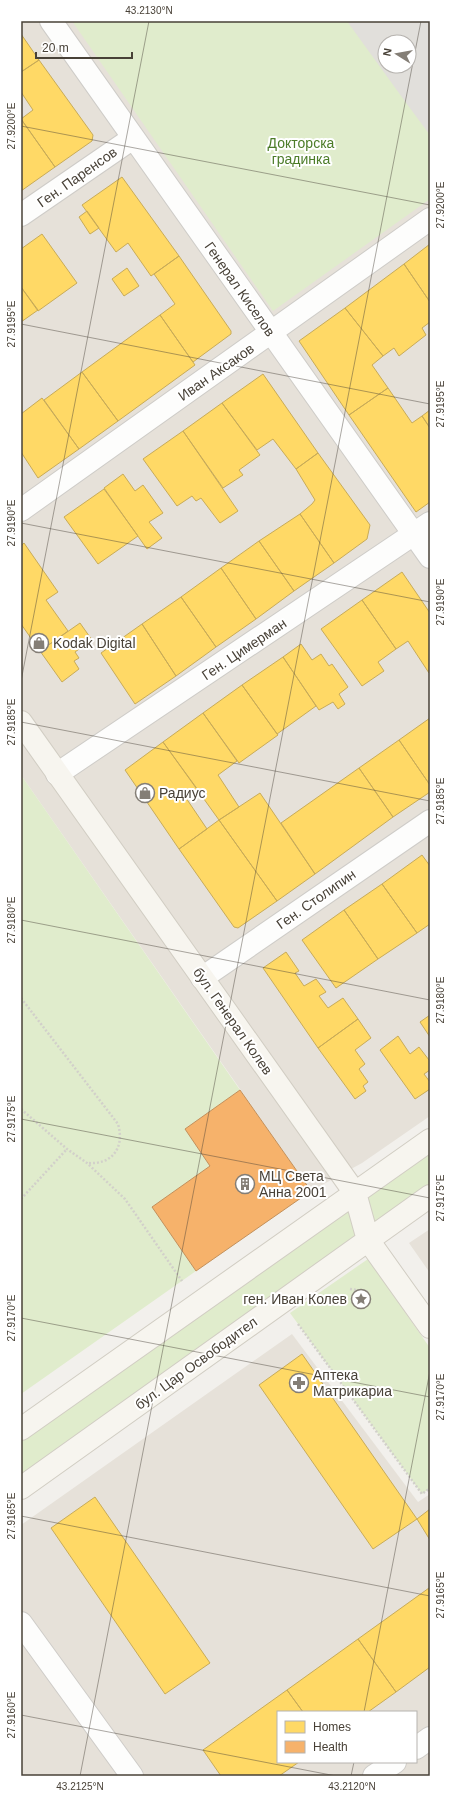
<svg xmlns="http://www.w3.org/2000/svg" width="451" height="1797" font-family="Helvetica,sans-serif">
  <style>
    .residential { fill: #e6e1d9; fill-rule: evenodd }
    .green { fill: #e0eccc }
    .parking { fill: #e1dfdb; fill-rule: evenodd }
    .homes { fill: #ffd966; stroke: #c8ab58 }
    .health { fill: #f6b26b; stroke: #c2905b }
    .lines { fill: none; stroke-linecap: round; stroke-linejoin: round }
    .street-casing { stroke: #ceccc8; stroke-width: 24 }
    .secondary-casing { stroke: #d1cdc3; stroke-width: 24 }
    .path { stroke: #d2d0ca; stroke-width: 2.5; stroke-dasharray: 2 2; stroke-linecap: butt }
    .street { stroke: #fdfdfc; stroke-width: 22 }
    .secondary { stroke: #f7f5ef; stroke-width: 22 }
    .ticks { fill: none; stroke: #484137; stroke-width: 1; stroke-opacity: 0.45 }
    .labels { text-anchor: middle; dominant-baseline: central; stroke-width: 4; stroke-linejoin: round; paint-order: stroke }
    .park-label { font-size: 14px; fill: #4c7c29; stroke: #fff }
    .street-label { font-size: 14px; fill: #484137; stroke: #fff }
    .poi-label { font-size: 14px; fill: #484137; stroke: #fff; text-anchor: start }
    .neatline { fill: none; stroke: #484137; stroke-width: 1.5 }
    .ticks-label { font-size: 10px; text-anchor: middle; fill: #484137 }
  </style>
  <rect width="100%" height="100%" fill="#f2f0ec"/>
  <path class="residential" d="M21,21H430V1116L362,1163L311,1191L21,775ZM385,42H409V66H385Z
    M430,1229V1273L409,1243Z
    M292,1334L418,1502L430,1494V1776H21V1525ZM278,1712H416V1762H278Z"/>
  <path class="green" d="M72,21H347L430,135V199L273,311Z
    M21,775L240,1090L185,1129L210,1166L152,1207L196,1271L21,1394Z
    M430,1139V1196L21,1489V1429Z
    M368,1259L430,1348V1488L422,1494L290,1313Z"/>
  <path class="parking" d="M347,21H430V135L404,100ZM385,42H409V66H385Z"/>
  <path class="homes" d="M21,34L39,60L21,72Z
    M39,60L93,135L92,141L55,167L21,119L33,110L21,92V72Z
    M21,119L55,167L21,191Z
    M122,177L179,256L151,276L128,243L116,252L82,205Z
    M87,211L99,228L90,234L79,217Z
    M42,234L77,283L38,311L21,287V249Z
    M430,244V302L404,264Z
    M179,256L231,331V334L193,362L160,315L175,304L154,274Z
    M404,264L430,302V322L422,328L426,335L399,356L394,348L383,356L345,308Z
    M127,268L139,286L124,296L112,279Z
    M21,287L38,310L21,322Z
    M345,308L383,356L372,365L388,388L349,415L299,341Z
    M160,315L195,365L118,421L82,372Z
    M82,372L118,421L79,449L44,400Z
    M263,374L318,453L296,469L273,439L257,450L222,403Z
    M388,388L412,423L422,416L430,428V502L416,512L349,415Z
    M42,398L79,449L38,478L21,452V414Z
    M222,403L260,455L239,470L243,475L223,488L183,431Z
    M430,410V428L422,416Z
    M183,431L238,511L220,523L201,498L196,501L192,496L177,506L143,459Z
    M318,453L370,525L367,539L334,563L300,514L312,504L315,500L296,469Z
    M123,474L135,491L143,485L163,513L149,522L162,538L147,549L104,488Z
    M104,489L138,536L98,564L64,517Z
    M300,514L334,563L294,591L259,541Z
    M259,541L294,591L256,619L221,568Z
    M24,543L58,592L46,600L68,631L40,651L21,624V546Z
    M221,568L256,619L216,647L181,597Z
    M402,572L430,613L429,673L408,641L396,649L362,600Z
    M181,597L216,647L176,676L142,624Z
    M362,600L396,649L378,662L384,671L362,686L321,629Z
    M80,623L92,640L75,652L79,658L74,661L79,669L62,682L40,651Z
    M142,624L176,676L135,704L101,653Z
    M301,644L312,660L321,654L329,666L332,664L348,687L339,694L345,704L338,709L333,702L319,710L283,657Z
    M283,657L316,706L277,734L242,685Z
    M242,685L278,735L239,763L203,713Z
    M203,713L237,761L218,775L239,807L219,820L163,742Z
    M430,718V785L399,740Z
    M399,740L430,785V792L393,817L359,768Z
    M163,742L198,790L186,798L207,829L179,849L125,770Z
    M359,768L393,817L315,874L281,823Z
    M260,793L315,874L277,901L219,820Z
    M219,820L277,901L238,928L234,927L179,849Z
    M422,855L430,866V924L417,933L382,884Z
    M382,884L417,933L378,959L344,910Z
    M344,910L378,959L336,988L302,940Z
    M286,952L299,971L295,973L304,986L316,979L326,992L319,996L328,1008L343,998L358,1019L318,1048L263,968Z
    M430,1015V1037L420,1022Z
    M358,1019L371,1038L355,1050L365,1064L359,1069L368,1082L363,1086L366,1091L355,1099L318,1048Z
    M398,1036L410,1054L419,1047L429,1060L430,1059V1070L424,1074L430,1082V1089L415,1099L380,1050Z
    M302,1354L417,1519L373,1549L259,1385Z
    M95,1497L210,1663L165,1694L51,1528Z
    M430,1509V1540L417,1519Z
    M429,1588L430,1667L396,1692L358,1639Z
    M358,1639L396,1692L368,1712H303L287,1690Z
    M287,1690L303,1712H278V1762H299L279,1776H221L203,1750Z"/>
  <path class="health" d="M240,1090L311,1191L196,1271L152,1207L210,1166L185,1129Z"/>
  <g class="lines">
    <g class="street-casing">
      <path id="street" d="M51,21L430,557
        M21,215L133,138
        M21,510L430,219
        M57,774L430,523
        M202,978L430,821
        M21,1623L132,1776
        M416,1748L430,1738
        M374,1776L395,1762"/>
    </g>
    <g class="secondary-casing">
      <path id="secondary" d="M21,722L355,1193L368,1240L430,1327
        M21,1429L430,1140
        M21,1488L430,1196"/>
    </g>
    <path class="path" d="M21,998L118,1124C125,1148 112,1165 87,1163
      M21,1109L67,1149L87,1163L125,1199L182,1281
      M21,1199L67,1149
      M350,1289L370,1292
      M298,1324L422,1494L430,1488"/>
    <use href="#street" class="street"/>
    <use href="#secondary" class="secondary"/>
  </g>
  <path class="ticks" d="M21,126L430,205M21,324L430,404M21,523L430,602M21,681L149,21M21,722L430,801M21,920L430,1000M21,1119L430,1198M21,1318L430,1397M21,1516L430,1596M364,1712L430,1371M21,1715L336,1776M80,1776L421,21M351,1776L354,1762"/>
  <defs>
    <g id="shop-ring" transform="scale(1)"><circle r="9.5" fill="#fff" stroke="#847e76" stroke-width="1.5"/><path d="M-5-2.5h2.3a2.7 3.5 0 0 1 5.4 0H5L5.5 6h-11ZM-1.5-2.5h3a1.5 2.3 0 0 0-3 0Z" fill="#847e76"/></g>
    <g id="building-ring" transform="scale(1)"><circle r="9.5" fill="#fff" stroke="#847e76" stroke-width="1.5"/><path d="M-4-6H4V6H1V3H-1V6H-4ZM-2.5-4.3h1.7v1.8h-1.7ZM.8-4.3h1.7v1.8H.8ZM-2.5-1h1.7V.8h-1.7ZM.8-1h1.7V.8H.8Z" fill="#847e76"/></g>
    <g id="sight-ring" transform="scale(1)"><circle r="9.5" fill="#fff" stroke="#847e76" stroke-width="1.5"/><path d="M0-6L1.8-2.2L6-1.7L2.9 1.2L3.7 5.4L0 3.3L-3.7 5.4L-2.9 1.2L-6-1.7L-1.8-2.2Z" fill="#847e76"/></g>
    <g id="pharmacy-ring" transform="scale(1)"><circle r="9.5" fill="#fff" stroke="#847e76" stroke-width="1.5"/><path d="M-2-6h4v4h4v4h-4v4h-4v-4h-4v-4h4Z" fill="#847e76"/></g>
  </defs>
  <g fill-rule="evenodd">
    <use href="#shop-ring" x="39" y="643"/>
    <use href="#shop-ring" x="145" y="793"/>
    <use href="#building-ring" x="245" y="1184"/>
    <use href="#sight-ring" x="361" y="1299"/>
    <use href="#pharmacy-ring" x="299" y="1383"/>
  </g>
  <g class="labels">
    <g class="park-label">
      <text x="301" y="143">Докторска<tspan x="301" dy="16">градинка</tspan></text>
    </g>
    <g class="street-label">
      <text transform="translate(77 177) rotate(-35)">Ген. Паренсов</text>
      <text transform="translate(240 289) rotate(55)">Генерал Киселов</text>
      <text transform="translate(216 372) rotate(-35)">Иван Аксаков</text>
      <text transform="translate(244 649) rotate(-34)">Ген. Цимерман</text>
      <text transform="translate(316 899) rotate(-35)">Ген. Столипин</text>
      <text transform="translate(233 1021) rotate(55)">бул. Генерал Колев</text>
      <text transform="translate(196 1363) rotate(-36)">бул. Цар Освободител</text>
    </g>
    <g class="poi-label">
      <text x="53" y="643">Kodak Digital</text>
      <text x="159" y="793">Радиус</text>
      <text x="259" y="1176">МЦ Света<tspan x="259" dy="16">Анна 2001</tspan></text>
      <text x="347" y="1299" text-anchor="end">ген. Иван Колев</text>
      <text x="313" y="1375">Аптека<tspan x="313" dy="16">Матрикариа</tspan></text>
    </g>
  </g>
  <rect width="451" height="1797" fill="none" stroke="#ffffff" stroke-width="44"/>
  <rect x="277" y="1711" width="140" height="52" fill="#ffffff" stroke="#b6b3af"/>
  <rect x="285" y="1721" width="20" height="12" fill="#ffd966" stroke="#b6b3af"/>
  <text x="313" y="1731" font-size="12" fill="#484137">Homes</text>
  <rect x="285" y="1741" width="20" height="12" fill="#f6b26b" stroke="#b6b3af"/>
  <text x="313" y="1751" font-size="12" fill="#484137">Health</text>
  <g transform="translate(397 54) rotate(281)"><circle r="19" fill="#ffffff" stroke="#b6b3af"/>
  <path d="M0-3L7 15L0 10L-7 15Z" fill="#847e76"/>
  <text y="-6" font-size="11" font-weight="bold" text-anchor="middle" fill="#484137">N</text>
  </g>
  <path d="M36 52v6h96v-6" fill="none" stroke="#484137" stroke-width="2"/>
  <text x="42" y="52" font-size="12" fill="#484137" stroke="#ffffff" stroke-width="3" paint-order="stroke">20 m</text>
  <rect x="22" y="22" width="407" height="1753" class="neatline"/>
  <g class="ticks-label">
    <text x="149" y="14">43.2130°N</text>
    <text transform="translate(11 126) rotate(-90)" y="4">27.9200°E</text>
    <text transform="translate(440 205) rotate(-90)" y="4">27.9200°E</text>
    <text transform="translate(11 324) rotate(-90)" y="4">27.9195°E</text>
    <text transform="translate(440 404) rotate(-90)" y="4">27.9195°E</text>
    <text transform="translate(11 523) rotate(-90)" y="4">27.9190°E</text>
    <text transform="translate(440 602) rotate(-90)" y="4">27.9190°E</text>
    <text transform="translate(11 722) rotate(-90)" y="4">27.9185°E</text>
    <text transform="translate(440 801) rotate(-90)" y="4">27.9185°E</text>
    <text transform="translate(11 920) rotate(-90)" y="4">27.9180°E</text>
    <text transform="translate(440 1000) rotate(-90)" y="4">27.9180°E</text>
    <text transform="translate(11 1119) rotate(-90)" y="4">27.9175°E</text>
    <text transform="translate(440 1198) rotate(-90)" y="4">27.9175°E</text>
    <text transform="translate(11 1318) rotate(-90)" y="4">27.9170°E</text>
    <text transform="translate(440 1397) rotate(-90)" y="4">27.9170°E</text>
    <text transform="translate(11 1516) rotate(-90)" y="4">27.9165°E</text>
    <text transform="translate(440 1595) rotate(-90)" y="4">27.9165°E</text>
    <text transform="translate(11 1715) rotate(-90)" y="4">27.9160°E</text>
    <text x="80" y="1790">43.2125°N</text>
    <text x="352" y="1790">43.2120°N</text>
  </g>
</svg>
